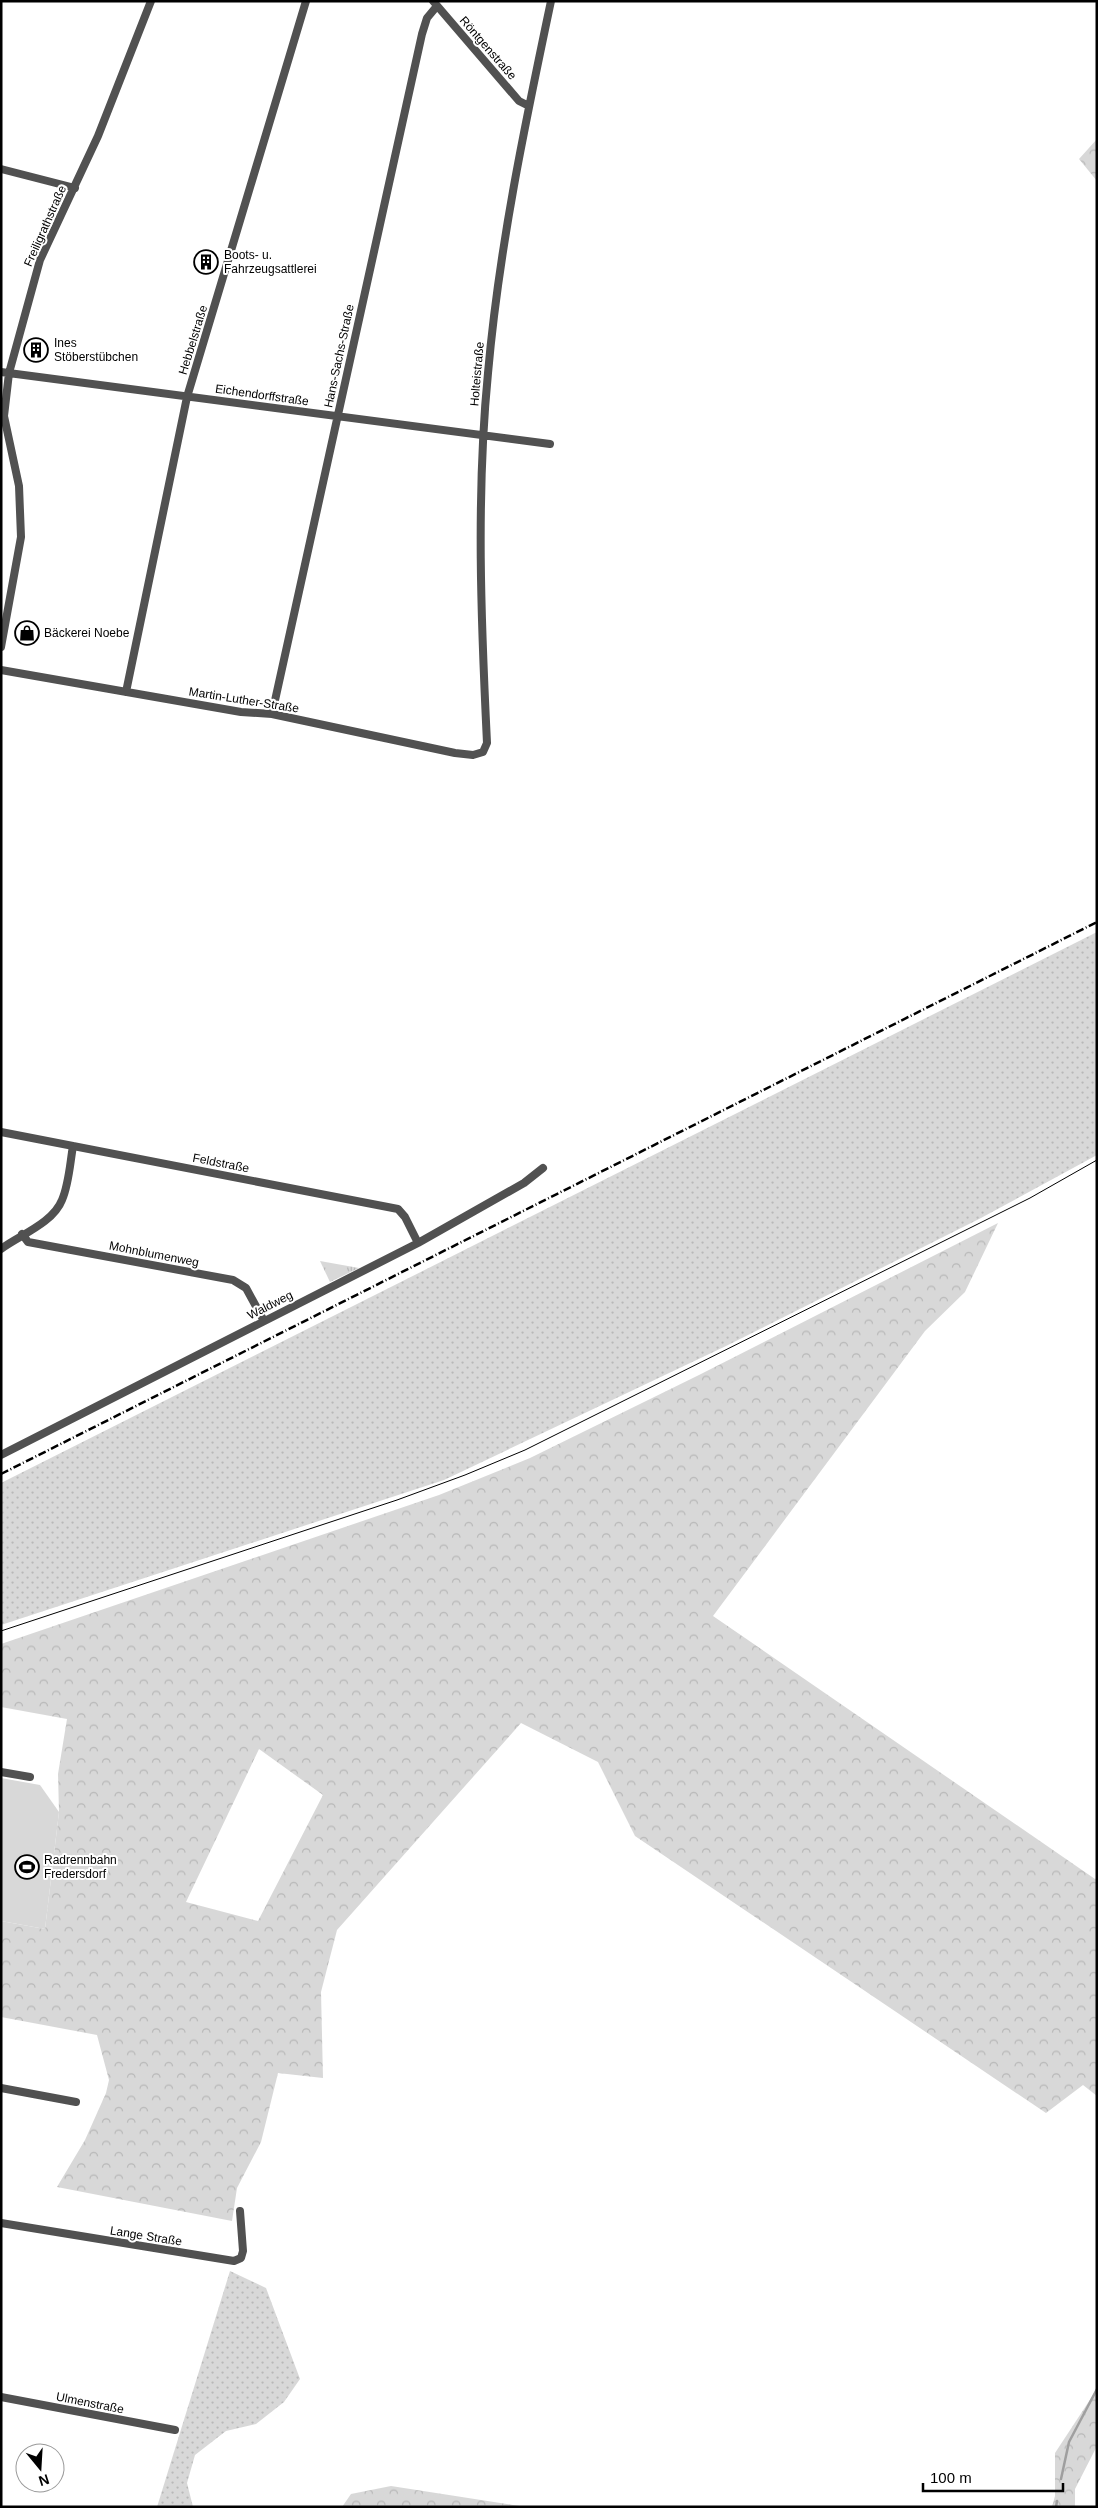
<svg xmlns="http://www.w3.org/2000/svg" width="1098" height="2508" font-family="Arial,sans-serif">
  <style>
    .grass { fill: url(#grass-dots) }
    .forest { fill: url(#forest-crowns); fill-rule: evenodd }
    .park { fill: url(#park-tufts) }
    .pitch { fill: #d8d8d8 }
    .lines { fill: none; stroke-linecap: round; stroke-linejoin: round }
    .stream { stroke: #9f9f9f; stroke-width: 2.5 }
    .minor { stroke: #515151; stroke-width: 8 }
    .tram { stroke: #000; stroke-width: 1 }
    .rail { stroke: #000; stroke-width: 2.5; stroke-dasharray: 8 2.5 1 2.5; stroke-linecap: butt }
    .labels { text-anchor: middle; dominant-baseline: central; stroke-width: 4; stroke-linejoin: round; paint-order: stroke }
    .street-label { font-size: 12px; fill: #000; stroke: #fff }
    .poi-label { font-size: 12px; fill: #000; stroke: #fff; text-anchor: start }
  </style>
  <defs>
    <pattern id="grass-dots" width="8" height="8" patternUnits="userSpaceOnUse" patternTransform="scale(1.25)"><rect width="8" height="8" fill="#d8d8d8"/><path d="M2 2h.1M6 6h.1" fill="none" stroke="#b8b8b8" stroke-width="1.8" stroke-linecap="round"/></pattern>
    <pattern id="forest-crowns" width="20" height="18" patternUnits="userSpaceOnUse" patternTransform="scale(1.25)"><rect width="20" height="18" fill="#d8d8d8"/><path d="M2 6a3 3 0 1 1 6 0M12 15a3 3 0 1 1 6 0" fill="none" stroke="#b8b8b8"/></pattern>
    <pattern id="park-tufts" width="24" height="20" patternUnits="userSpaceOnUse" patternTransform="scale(1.25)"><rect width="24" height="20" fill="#d8d8d8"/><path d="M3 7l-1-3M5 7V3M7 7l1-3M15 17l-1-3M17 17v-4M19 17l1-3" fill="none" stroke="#b8b8b8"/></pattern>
  </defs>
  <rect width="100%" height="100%" fill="#fff"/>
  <path class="grass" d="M1097,932V1155L981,1218L726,1346L444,1480L1,1625V1483Z
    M230,2271L266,2288L300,2379L284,2402L256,2424L226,2431L195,2455L187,2483L193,2507H157Z"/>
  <path class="forest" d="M1097,139V181L1079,159Z
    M998,1223L965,1292L925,1331L713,1616L1095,1879L1097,1878V2096L1083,2085L1046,2113L635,1836L598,1762L521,1723L337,1930L321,1992L323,2078L278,2073L261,2142L237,2188L232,2221L57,2187L85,2140L106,2093L109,2080L97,2035L1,2017V1921L45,1929L59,1812L58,1774L67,1719L1,1707V1644L439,1495L530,1458L699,1375ZM259,1749L323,1795L258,1921L186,1902Z
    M1097,2389V2446L1075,2489V2507H1052L1055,2496V2453Z
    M391,2486L526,2507H342L351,2494Z"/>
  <path class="park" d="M320,1261L359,1268L330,1282Z"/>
  <path class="pitch" d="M1,1778L40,1785L59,1812L45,1929L1,1921Z"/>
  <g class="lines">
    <path class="stream" d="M1061,2479L1069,2442L1097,2389
      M1056,2507L1057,2501"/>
    <path class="minor" d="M433,1L519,101L529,106
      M1,169L75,188
      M1,372L550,444
      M1,647L21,537L19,486L4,416L9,373L40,260L98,136L151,1
      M1,670L241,712L272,714L455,753L473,755L483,752L487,743C481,620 476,496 488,373C499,248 525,124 551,1
      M126,692L187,397L306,1
      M272,714L422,34L427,18L437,6
      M1,1132L398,1209L405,1217L418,1243
      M22,1234L28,1242L233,1280L246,1288L264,1321
      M1,1249C20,1235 53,1223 62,1200C69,1184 70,1163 73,1146
      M1,1455L418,1243L524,1183L543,1168
      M1,1772L30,1777
      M1,2088L76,2102
      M1,2223L234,2261L241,2258L243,2251L240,2211
      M1,2397L175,2430"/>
    <path class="tram" d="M1,1631L397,1500L465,1475L525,1450L1030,1198L1097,1160"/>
    <path class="rail" d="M1,1474L1097,922"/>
  </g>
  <defs>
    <g id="building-ring" transform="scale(1.25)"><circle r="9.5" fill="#fff" stroke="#000" stroke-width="1.5"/><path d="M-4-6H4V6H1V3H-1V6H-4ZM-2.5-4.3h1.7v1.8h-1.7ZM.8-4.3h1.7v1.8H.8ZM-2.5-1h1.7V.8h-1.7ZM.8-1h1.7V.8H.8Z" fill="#000"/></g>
    <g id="shop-ring" transform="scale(1.25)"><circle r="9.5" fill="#fff" stroke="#000" stroke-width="1.5"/><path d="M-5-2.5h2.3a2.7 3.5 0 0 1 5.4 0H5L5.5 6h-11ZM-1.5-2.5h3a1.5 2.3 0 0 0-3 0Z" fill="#000"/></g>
    <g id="stadium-ring" transform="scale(1.25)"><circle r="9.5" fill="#fff" stroke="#000" stroke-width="1.5"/><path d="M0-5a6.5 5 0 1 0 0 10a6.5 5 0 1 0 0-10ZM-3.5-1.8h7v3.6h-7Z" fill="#000"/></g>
  </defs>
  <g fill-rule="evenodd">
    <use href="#building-ring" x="206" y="262"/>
    <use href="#building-ring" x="36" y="350"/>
    <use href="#shop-ring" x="27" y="633"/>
    <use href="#stadium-ring" x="27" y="1867"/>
  </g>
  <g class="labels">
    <g class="street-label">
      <text transform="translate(488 48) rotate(49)">Röntgenstraße</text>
      <text transform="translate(45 226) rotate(-66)">Freiligrathstraße</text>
      <text transform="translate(193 340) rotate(-73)">Hebbelstraße</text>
      <text transform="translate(339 356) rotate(-78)">Hans-Sachs-Straße</text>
      <text transform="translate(477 374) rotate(-85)">Holteistraße</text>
      <text transform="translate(262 395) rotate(8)">Eichendorffstraße</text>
      <text transform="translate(244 700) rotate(9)">Martin-Luther-Straße</text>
      <text transform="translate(221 1163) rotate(11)">Feldstraße</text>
      <text transform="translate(154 1254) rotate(11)">Mohnblumenweg</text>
      <text transform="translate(270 1305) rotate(-27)">Waldweg</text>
      <text transform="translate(146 2236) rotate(9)">Lange Straße</text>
      <text transform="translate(90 2403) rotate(11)">Ulmenstraße</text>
    </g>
    <g class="poi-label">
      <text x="224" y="255">Boots- u.<tspan x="224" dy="14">Fahrzeugsattlerei</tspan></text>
      <text x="54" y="343">Ines<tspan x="54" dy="14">Stöberstübchen</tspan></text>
      <text x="44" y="633">Bäckerei Noebe</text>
      <text x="44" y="1860">Radrennbahn<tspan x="44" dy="14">Fredersdorf</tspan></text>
    </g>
  </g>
  <rect width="1098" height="2508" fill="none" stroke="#000000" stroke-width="5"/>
  <g transform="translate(40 2468) rotate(162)"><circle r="24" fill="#ffffff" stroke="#999999"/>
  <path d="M0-4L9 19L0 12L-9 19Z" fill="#000000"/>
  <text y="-8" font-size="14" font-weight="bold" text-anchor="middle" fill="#000000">N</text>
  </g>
  <path d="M923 2483v8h140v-8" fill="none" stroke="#000000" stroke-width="2.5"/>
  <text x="930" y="2483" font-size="15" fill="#000000" stroke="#ffffff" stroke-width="4" paint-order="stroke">100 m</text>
</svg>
